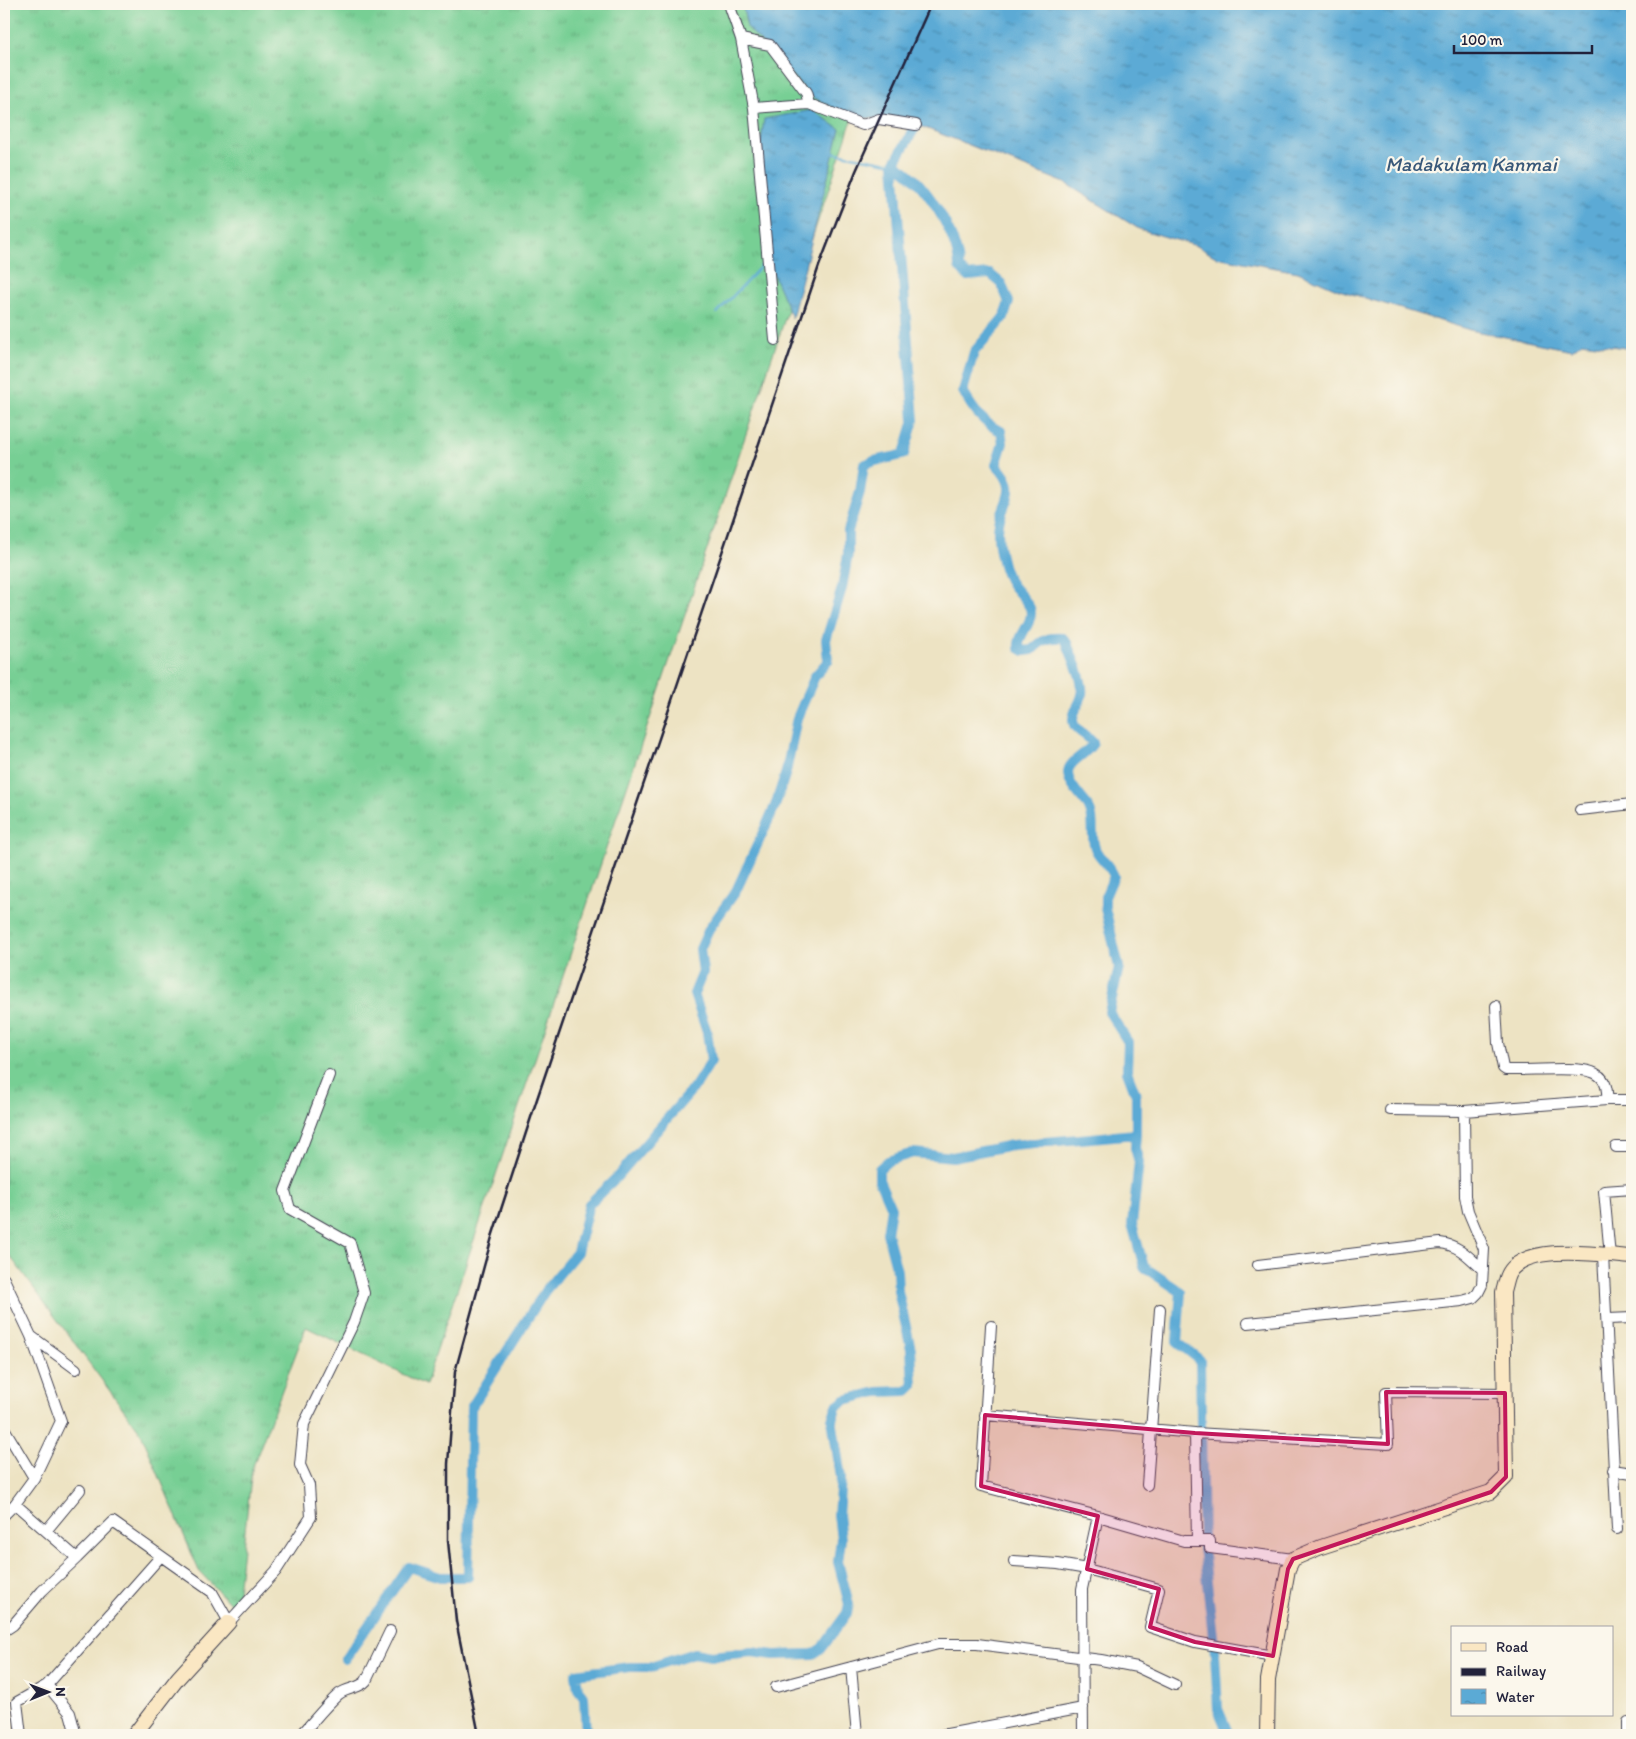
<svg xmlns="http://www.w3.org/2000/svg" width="1636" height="1739" font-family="Itim,sans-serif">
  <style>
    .grass { fill: url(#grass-tufts); stroke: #4c7868 }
    .water { fill: url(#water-ripples); stroke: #3e6688 }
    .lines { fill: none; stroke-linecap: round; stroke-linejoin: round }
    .stream { stroke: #5baad5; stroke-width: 2.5 }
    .canal { stroke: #5baad5; stroke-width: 10 }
    .street-casing { stroke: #403f4f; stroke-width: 12 }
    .secondary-casing { stroke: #403f4f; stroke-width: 16 }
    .street { stroke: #fff; stroke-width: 10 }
    .secondary { stroke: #fae7c3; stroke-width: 14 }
    .rail { stroke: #22223b; stroke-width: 2.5 }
    .marked { fill: #c2185b; fill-opacity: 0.2; stroke: #c2185b; stroke-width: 4; stroke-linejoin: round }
    .labels { text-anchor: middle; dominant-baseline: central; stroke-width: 4.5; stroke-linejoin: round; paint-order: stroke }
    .water-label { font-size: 20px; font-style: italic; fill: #395879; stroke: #fbf7ec }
  </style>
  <defs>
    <pattern id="grass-tufts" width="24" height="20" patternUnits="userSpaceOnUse" patternTransform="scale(1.25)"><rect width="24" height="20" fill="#77cf94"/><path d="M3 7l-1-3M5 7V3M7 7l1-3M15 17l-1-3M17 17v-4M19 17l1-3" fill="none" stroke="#67b180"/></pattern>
    <pattern id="water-ripples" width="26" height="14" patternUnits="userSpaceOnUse" patternTransform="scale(1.25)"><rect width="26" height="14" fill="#5baad5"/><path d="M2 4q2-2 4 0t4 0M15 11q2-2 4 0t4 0" fill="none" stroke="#4b8aae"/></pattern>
  </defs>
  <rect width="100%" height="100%" fill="#fbf7ec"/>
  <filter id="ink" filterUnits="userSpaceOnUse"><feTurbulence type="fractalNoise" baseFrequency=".02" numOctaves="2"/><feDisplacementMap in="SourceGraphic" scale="10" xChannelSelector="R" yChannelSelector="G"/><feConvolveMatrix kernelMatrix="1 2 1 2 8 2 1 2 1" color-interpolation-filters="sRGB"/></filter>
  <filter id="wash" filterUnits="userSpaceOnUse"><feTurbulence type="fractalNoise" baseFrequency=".0096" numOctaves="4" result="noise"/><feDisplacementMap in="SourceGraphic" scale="20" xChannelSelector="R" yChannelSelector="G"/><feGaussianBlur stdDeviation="1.12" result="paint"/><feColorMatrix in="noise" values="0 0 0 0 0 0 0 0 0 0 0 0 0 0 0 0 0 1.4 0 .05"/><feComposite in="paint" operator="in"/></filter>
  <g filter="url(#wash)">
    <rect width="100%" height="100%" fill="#ede3c3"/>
    <path class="grass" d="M4,4H742L747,27L853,117L425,1385L306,1327L252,1469L236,1610L199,1571L141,1433L4,1248Z"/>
    <path class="water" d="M742,4H1632V349L1582,342L1572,350L1470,330L1339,290L1298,272L1216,257L1197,246L1139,229L1065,183L954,139L907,121L853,117L812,97L747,27Z
      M812,110L840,129L792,318L767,260L760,150L764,119Z"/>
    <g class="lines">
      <path class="stream" d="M831,152L894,164
        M717,313L764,263"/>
      <path class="canal" d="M1136,1134L1135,1148L1139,1162L1132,1224L1144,1267L1181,1292L1177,1342L1200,1360L1203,1547L1215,1654L1218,1709L1229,1735
        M345,1659L409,1567L440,1577H468L471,1408L545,1291L577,1252L589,1204L617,1177L696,1085L711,1061L707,1032L694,994L703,972L700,949L709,929L736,891L775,806L786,772L797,718L815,676L828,661L826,640L842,588L848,554V531L860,492L864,465C877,458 891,459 904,454L914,420L894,164
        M586,1735L584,1697L578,1689L576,1674L630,1667H651L694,1653L711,1656L752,1652L774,1655L813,1654L822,1648L847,1613L849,1604L838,1562L841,1539L838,1515L841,1478L832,1419L837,1406L845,1400L877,1392L907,1391L913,1385L911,1349L898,1291L897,1271L887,1233L891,1208L879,1180V1169L888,1161L913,1153L953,1157L1012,1145L1136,1134V1095L1127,1071L1128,1042L1109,1012L1119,967L1105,908V897L1114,876C1110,865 1097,856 1095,848C1090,834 1096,819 1088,806C1081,796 1064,781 1069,768C1073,759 1088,753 1093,743C1088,735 1074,731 1073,721C1072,713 1080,704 1082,695C1084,679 1072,658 1067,643L1063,638C1048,637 1042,640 1032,650L1024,651L1019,648C1017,634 1035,623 1030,608C1026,598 1014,590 1009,580C1002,567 998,546 998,531C999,502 1024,493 996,465L1003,443L1001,431C983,424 972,409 963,391L974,352L1004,317L1009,302L1001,283L990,274L967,276L959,267C959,237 922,175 894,164L920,119"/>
    </g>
  </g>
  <g filter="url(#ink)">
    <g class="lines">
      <g class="street-casing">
        <path id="street" d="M729,4L741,39L754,108L775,340
          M741,39L770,45L806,93L809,104
          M754,108L809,104L863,125L879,119L916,125
          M1580,810L1632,804
          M1496,1006L1498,1043L1503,1068L1506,1070C1525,1071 1577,1066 1592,1072C1605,1076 1608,1088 1607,1100
          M1390,1110L1464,1111L1607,1100H1632
          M1616,1147H1632
          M1603,1255L1617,1529
          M1610,1256L1604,1191L1632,1189
          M1258,1265L1440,1243C1459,1245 1469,1257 1483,1270
          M4,1279L31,1336L61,1421L34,1478
          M1608,1319L1632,1318
          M1248,1323L1462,1301L1473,1298L1478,1293L1482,1285L1484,1249L1468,1211L1465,1196L1464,1111
          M991,1326L981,1486L1098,1516
          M31,1336L76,1369
          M985,1415L1195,1433L1197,1541
          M4,1428L34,1478L15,1504L77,1558L113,1522L212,1592L229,1622L276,1571L311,1517L309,1485L300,1465L304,1424L354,1322L364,1293L350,1243L290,1209L285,1191L329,1075
          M1195,1433L1388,1444L1386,1392L1505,1393
          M1613,1470L1632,1473
          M1147,1485L1160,1309
          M4,1515L15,1504
          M46,1531L80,1490
          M1014,1561L1058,1564L1087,1569L1159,1589L1150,1627L1195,1642L1273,1656
          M4,1631L13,1625L42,1591L77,1558
          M851,1667L857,1735
          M47,1685L161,1556
          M776,1687L938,1644H977L1101,1660L1137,1667L1175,1685
          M1628,1722V1735
          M21,1735L17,1702L47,1685L70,1713L76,1735
          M301,1735C313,1722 325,1706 339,1694C348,1687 359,1689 366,1681L390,1631
          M942,1735L1083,1708
          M1083,1735L1082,1589L1098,1516L1184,1541H1210V1548L1293,1559"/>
      </g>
      <g class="secondary-casing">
        <path id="secondary" d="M134,1735L178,1678L229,1622
          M1267,1735L1268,1680L1288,1569L1293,1559L1321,1547L1491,1492L1506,1477L1503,1292C1505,1286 1506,1278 1509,1273C1527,1242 1602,1255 1632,1257"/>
      </g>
      <use href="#street" class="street"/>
      <use href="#secondary" class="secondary"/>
      <path class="rail" d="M479,1735L456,1621L448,1541V1464L455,1372L492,1237L537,1099L819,266L856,171L931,4"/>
    </g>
  </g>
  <path class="marked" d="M1386,1392L1505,1393L1506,1477L1491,1492L1293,1559L1288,1569L1273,1656L1195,1642L1150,1627L1159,1589L1087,1569L1098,1516L981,1486L985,1415L1195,1433L1388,1444Z"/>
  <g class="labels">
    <g class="water-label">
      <text x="1471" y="164">Madakulam Kanmai</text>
    </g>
  </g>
  <rect width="1636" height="1739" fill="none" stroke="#fbf7ec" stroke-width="20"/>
  <rect x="1451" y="1626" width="162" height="90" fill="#fbf7ec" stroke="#a4a2a5"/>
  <rect x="1461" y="1643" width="25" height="8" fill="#fae7c3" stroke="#a4a2a5"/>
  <text x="1496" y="1652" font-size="15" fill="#22223b">Road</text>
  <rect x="1461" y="1668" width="25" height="8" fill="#22223b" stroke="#a4a2a5"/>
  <text x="1496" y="1676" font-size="15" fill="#22223b">Railway</text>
  <rect x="1461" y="1689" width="25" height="15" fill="url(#water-ripples)" stroke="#a4a2a5"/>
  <text x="1496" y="1702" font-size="15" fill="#22223b">Water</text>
  <g transform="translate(48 1692) rotate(89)" stroke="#fbf7ec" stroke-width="4" paint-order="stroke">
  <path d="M0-4L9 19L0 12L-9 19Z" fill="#22223b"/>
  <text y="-8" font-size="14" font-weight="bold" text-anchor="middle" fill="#22223b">N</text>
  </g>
  <path d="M1454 45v8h138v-8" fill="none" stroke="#22223b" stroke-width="2.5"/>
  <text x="1461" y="45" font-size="15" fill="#22223b" stroke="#fbf7ec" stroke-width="4" paint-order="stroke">100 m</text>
</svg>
